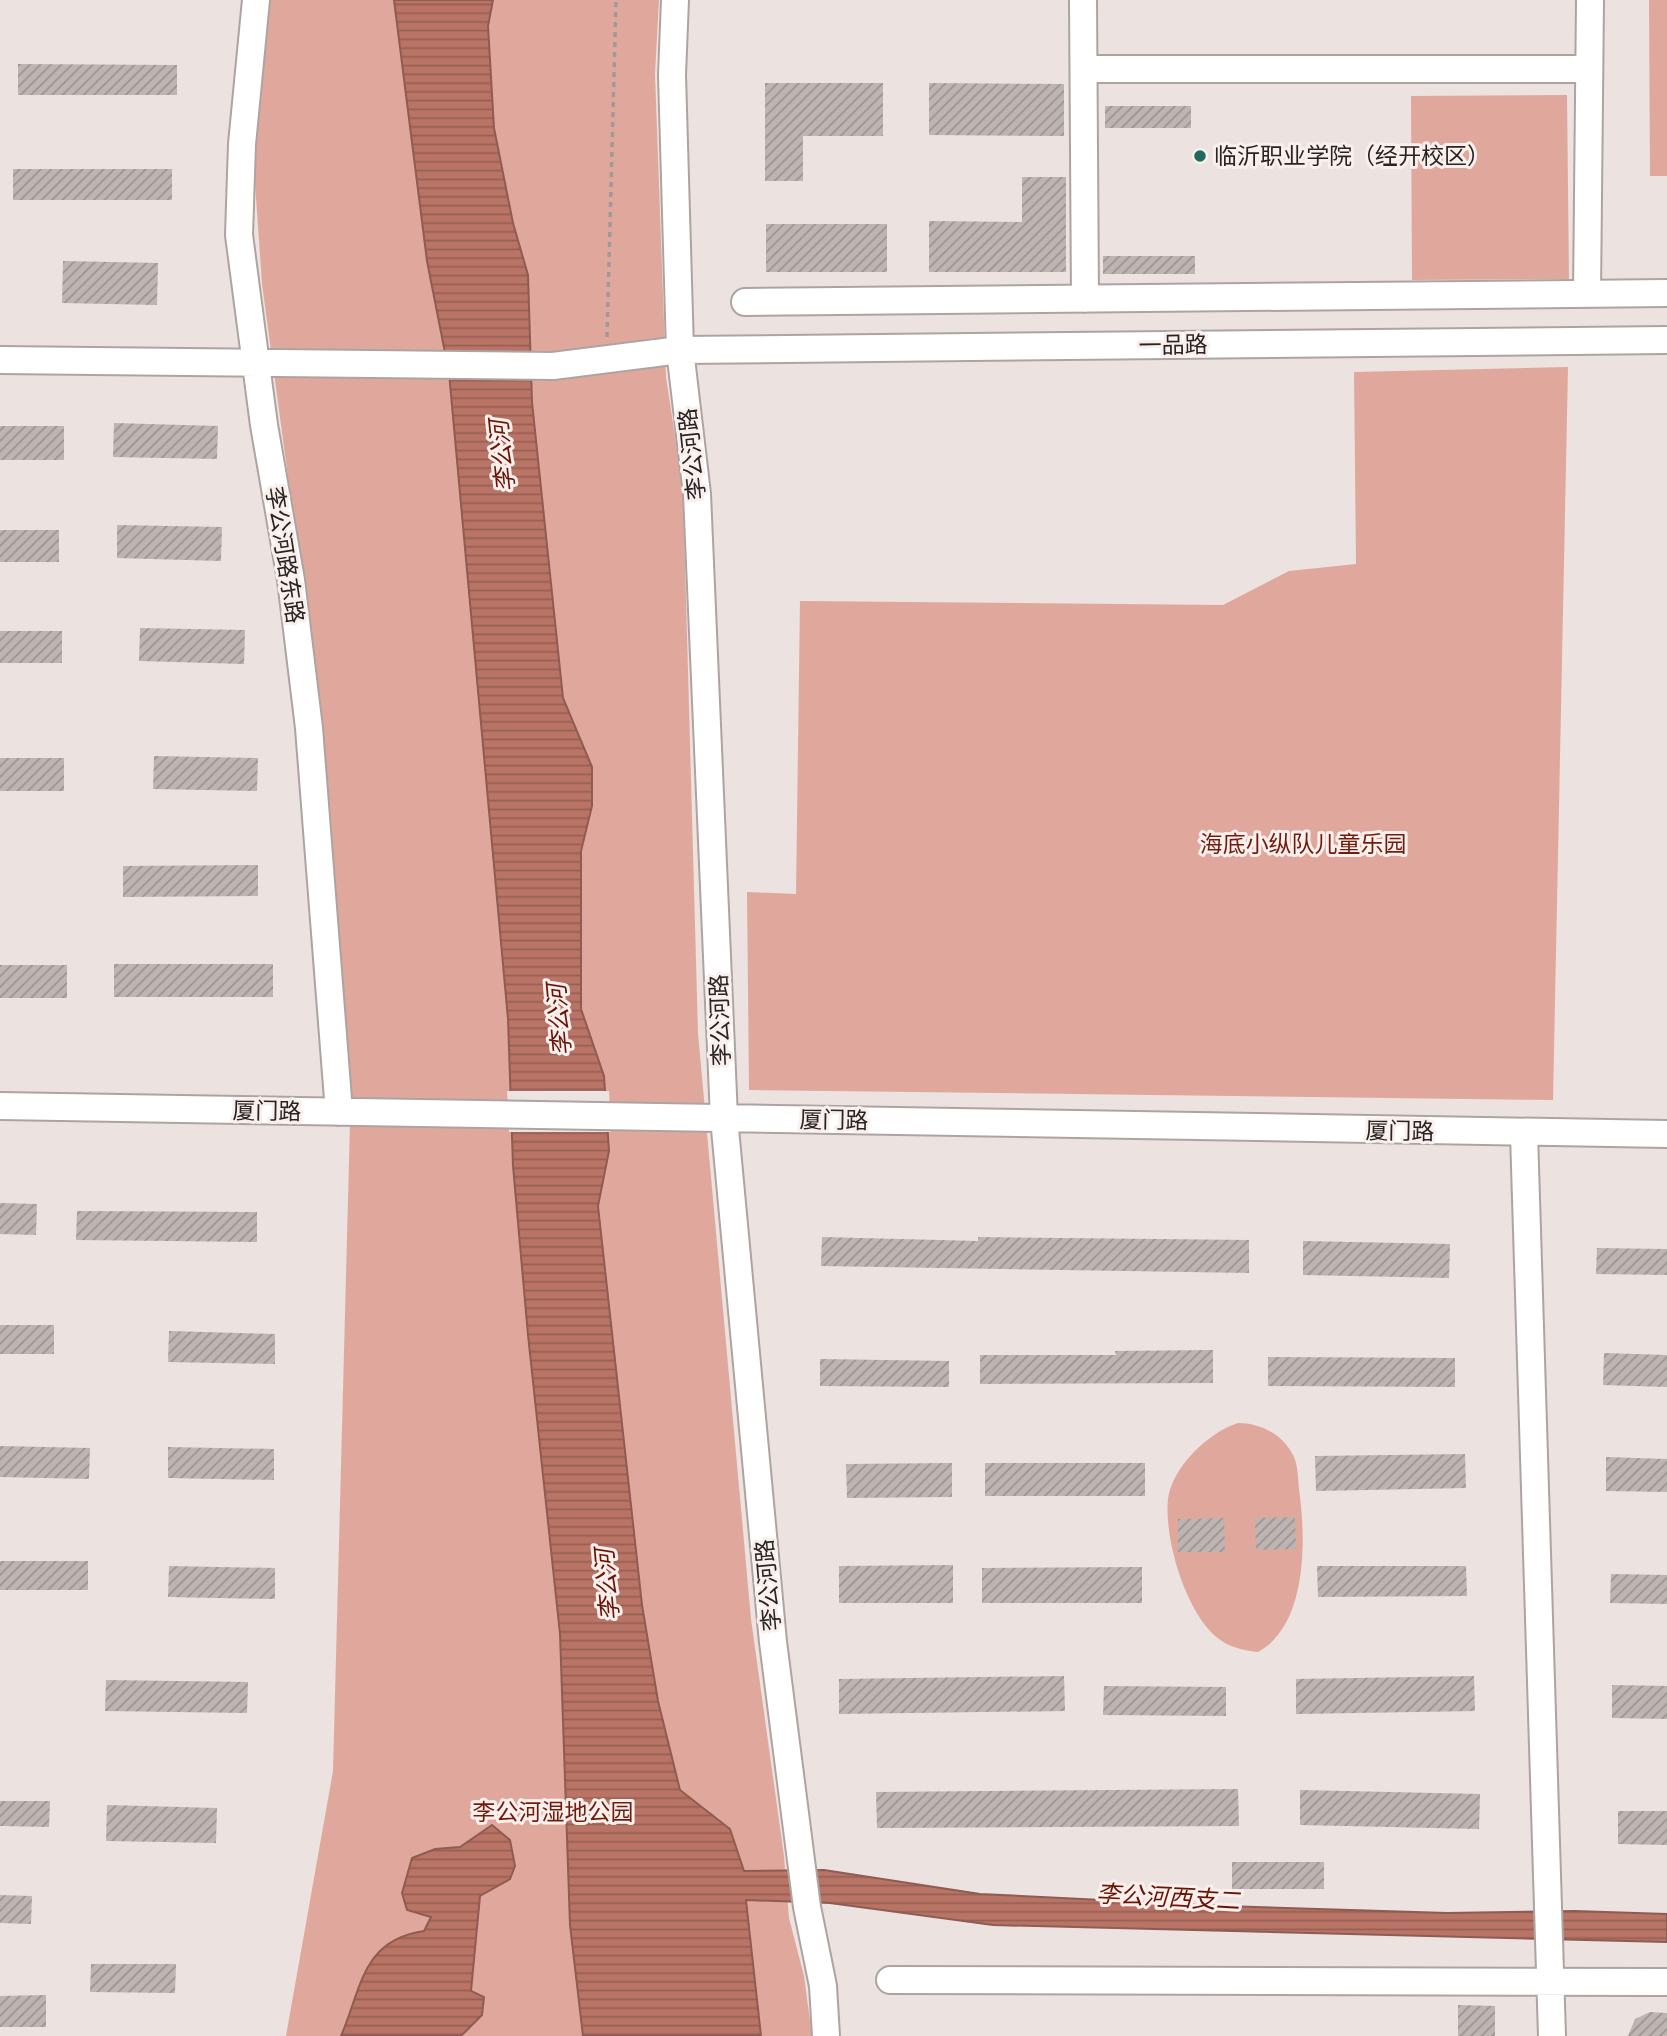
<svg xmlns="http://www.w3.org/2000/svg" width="1667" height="2036" font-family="Inter,'Noto Sans SC',sans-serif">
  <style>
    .park { fill: #e0a89c }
    .water { fill: url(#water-rules); stroke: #8e5c52; stroke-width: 2 }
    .pier { fill: #ece2e0 }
    .building { fill: url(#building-hatch) }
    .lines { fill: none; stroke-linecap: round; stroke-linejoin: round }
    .minor-casing { stroke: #ada4a2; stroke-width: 30 }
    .path { stroke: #a19998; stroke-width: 3.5; stroke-dasharray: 5 5; stroke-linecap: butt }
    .minor { stroke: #fff; stroke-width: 26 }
    .poi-dot { fill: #21695f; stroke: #f9efed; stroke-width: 2.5 }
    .labels { text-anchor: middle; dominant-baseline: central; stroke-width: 6; stroke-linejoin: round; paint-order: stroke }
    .poi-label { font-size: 23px; fill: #282423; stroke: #f9efed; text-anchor: start }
    .street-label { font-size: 23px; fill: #282423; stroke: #f9efed }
    .park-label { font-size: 23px; fill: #701c0c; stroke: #f9efed }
    .water-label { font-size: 24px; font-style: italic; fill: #691404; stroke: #f9efed }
  </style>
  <defs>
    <pattern id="water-rules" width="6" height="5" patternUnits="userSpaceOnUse" patternTransform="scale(1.75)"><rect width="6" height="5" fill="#b97466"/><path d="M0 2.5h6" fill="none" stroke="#965f54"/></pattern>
    <pattern id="building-hatch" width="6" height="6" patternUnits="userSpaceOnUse" patternTransform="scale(1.75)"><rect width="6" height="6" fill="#beb5b3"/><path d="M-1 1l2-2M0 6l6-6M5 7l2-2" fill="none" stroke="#9a9391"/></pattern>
  </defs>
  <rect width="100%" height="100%" fill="#ece2e0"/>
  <path class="park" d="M268,0H659L655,74L666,377L683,489L698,1033L751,1619L784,1856L789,1918L804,1976L812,2036H286L333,1771L351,1085L322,729L262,284L253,154L267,39Z
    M1649,0H1667V176H1650Z
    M1567,95L1569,279L1412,280L1411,96Z
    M1568,367L1553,1100L749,1090L747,892L796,894L800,601L1223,605L1289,571L1356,564L1354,372Z
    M1238,1423C1261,1423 1284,1435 1294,1457C1298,1466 1298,1479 1299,1489C1306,1538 1308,1625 1258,1652C1242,1650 1227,1647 1214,1635C1185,1608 1164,1539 1168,1499C1172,1467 1209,1432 1238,1423Z"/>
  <path class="water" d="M394,0H493L488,26L494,128L513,223L528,275L532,402L563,698L592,767V806L581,851V1009L604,1076L609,1151L598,1206L642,1605L658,1701L680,1790L730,1829L744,1871L824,1870L980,1894L1224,1906L1447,1913L1575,1911L1667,1914V1942L993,1925L830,1903L746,1900L761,2036H583L570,1925L560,1634L528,1335L513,1166L508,1019L449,373L427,261Z
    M492,1825L510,1840L515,1866L510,1879L480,1896L471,1991L484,1997L482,2015L461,2036H341C362,1987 362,1940 424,1931L431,1917L407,1910L402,1893L412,1858L435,1849L460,1847Z"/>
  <path class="pier" d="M507,1091H609L611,1132H509Z"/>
  <path class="building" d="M18,64L177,65V95H18Z
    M765,83H883V136H803V181H765Z
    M929,83L1064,84V136L929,135Z
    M1105,106H1191V128H1105Z
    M13,169H172V200H13Z
    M1022,177H1066V272H929V221L1022,222Z
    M766,224H887V272H766Z
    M1103,256H1195V274H1103Z
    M63,261L158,263L157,305L62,303Z
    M114,423L218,426L217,459L113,457Z
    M0,426H64V460H0Z
    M117,525L222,527L221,561L117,558Z
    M0,530H59V562H0Z
    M140,628L245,630L244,664L139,661Z
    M0,631H62V663H0Z
    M154,756L258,758L257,791L153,789Z
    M0,758H64V791H0Z
    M258,865V896L123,897V866Z
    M114,964H273V997H114Z
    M0,965H67V998H0Z
    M0,1203L37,1204L36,1235L0,1234Z
    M77,1211L257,1212V1242L76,1240Z
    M822,1237L978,1241V1237L1249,1240V1273L821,1266Z
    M1303,1241L1450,1244L1449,1278L1303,1275Z
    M1597,1248L1667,1249V1275L1596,1274Z
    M0,1325H54V1354H0Z
    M169,1331L275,1334V1364L168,1362Z
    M1213,1350V1383L980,1384V1355H1116L1115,1351Z
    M1604,1353L1667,1355V1387L1603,1385Z
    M1268,1357L1455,1358V1387L1268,1386Z
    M820,1359L949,1361V1387L820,1386Z
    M0,1446L90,1448L89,1479L0,1477Z
    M168,1447L274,1449V1480L168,1478Z
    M1465,1454L1466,1488L1316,1491L1315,1456Z
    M1606,1457L1667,1459V1492L1606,1491Z
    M952,1463V1497L847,1498L846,1464Z
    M985,1463H1145V1496H985Z
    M1295,1517L1296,1549L1256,1550L1255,1518Z
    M1224,1518L1225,1552H1178V1519Z
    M0,1561H88V1590H0Z
    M953,1565V1603H839V1566Z
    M169,1566L275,1568V1599L168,1597Z
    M1317,1566H1466L1467,1596L1318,1597Z
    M1142,1567V1603H982V1568Z
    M1611,1574L1667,1575V1604L1610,1603Z
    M1064,1676L1065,1711L839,1714V1679Z
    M1474,1676L1475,1711L1296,1714V1679Z
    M106,1680L248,1682L247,1713L105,1711Z
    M1612,1685L1667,1686V1719L1612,1718Z
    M1104,1686L1226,1687V1716L1103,1715Z
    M1238,1789L1239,1826L877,1828L876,1792Z
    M1300,1790L1480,1794L1479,1829L1300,1825Z
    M0,1801H50L49,1827L0,1826Z
    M107,1805L217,1808L216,1843L106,1841Z
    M1618,1811H1667V1845L1618,1844Z
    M1232,1862H1324V1889H1232Z
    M0,1895L32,1896L31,1924L0,1923Z
    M91,1964H176L175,1993L90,1992Z
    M46,1995V2027H0V1996Z
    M1458,2005L1495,2006V2036H1458Z
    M1650,2012L1667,2013V2036H1628L1635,2019Z"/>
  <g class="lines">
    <g class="minor-casing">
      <path id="minor" d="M256,0L242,144L239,235L264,425L291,580L309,728L339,1112
        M675,0L672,75L680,350L697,494L724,1118L773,1642L807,1907L823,1986L826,2036
        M1083,0L1085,299
        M1084,69H1589
        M1587,294L1590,0
        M745,302L1667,293
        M0,360L553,366L680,350L1667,340
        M0,1106L1667,1134
        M1524,1134L1552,2036
        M890,1980L1667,1982"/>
    </g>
    <path class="path" d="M607,337L616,0"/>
    <use href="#minor" class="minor"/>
  </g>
  <circle class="poi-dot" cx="1200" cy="156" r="7"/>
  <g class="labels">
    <g class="poi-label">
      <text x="1214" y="156">临沂职业学院（经开校区）</text>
    </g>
    <g class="street-label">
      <text transform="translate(1173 345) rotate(-1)">一品路</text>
      <text transform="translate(692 454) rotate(-96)">李公河路</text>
      <text transform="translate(285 555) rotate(81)">李公河路东路</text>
      <text transform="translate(720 1020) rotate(-92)">李公河路</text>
      <text transform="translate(267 1111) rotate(1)">厦门路</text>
      <text transform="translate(834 1120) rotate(1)">厦门路</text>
      <text transform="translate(1400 1131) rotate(1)">厦门路</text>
      <text transform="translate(768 1585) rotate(-95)">李公河路</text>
    </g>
    <g class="park-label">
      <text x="1303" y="844">海底小纵队儿童乐园</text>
      <text x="553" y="1812">李公河湿地公园</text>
    </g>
    <g class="water-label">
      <text transform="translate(502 456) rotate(-96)">李公河</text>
      <text transform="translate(559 1020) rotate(-95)">李公河</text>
      <text transform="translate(607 1585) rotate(-95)">李公河</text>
      <text transform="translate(1168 1897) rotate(3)">李公河西支二</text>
    </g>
  </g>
</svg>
